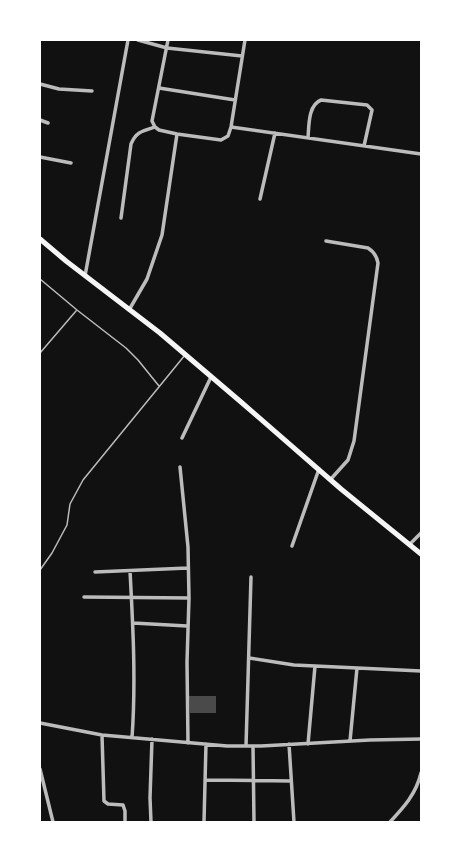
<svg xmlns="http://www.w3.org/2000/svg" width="461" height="862" font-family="'PT Sans Narrow',sans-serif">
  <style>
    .building { fill: #4a4a4a }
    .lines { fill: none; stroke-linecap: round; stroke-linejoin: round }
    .service { stroke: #bcbcbc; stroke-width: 1.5 }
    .minor { stroke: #bcbcbc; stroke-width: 3.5 }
    .secondary { stroke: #f5f5f5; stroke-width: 5 }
  </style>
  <rect width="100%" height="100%" fill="#111"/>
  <path class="building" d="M189,696H216V713H190Z"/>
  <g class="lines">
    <path class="service" d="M40,279L77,310L126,348L138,360L159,386
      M40,353L76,311
      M40,570L52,553L67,525L70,504L83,480L185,355"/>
    <path class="minor" d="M138,40L167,48L242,56
      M168,40L152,121L155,127L159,130L177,134L221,140L228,136L231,127L245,40
      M40,84L59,89L92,91
      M159,88L235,100
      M40,120L48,123
      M231,127L421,154
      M308,138C309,126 308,105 321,100L367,105L372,110L364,146
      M40,157L71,163
      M260,199L275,133
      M121,218L131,144C136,132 142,131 155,127
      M326,241L368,248C374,252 377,256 378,263L354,441L348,460L330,480
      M85,276L128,40
      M129,310L147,279L162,235L177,134
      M182,438L211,377
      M180,467L188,547L189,598L187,662L188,743
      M410,544L421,533
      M292,546L319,469
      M130,571C133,626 136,682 132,738
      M95,572L188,568
      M84,597L189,598
      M133,623L187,626
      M249,658L294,665L421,671
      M40,723L102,735L227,746H261L370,740L421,739
      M102,735L104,801L108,804L123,805L125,811V822
      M350,741L357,668
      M289,744L294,822
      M308,744L315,666
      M246,746L251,577
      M253,746L254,822
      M40,769L53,822
      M205,780L291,781
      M151,822L150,798L152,739
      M204,822L206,744
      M390,822C404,807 416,794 421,773"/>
    <path class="secondary" d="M40,239L66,261L160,333L241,402L341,489L421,554"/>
  </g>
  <rect width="461" height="862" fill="none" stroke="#ffffff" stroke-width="82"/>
</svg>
